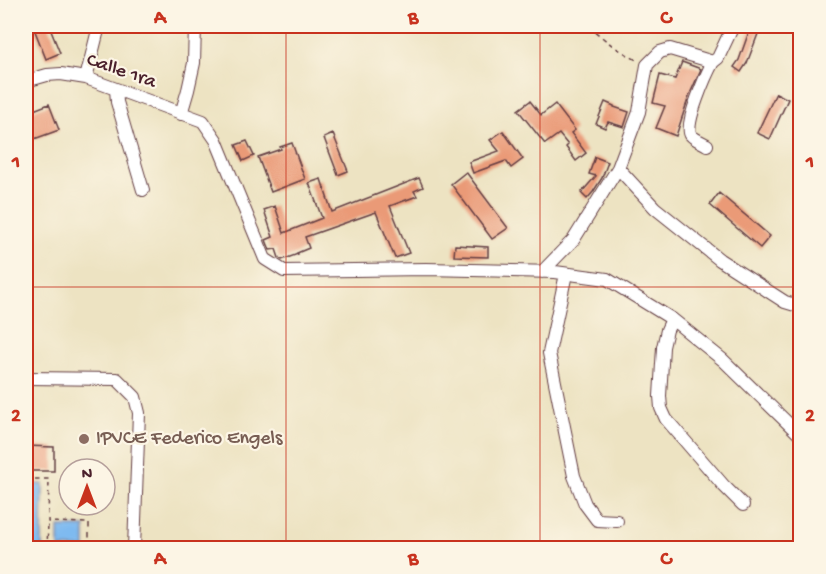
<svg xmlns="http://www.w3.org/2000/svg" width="826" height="574" font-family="'Gochi Hand',sans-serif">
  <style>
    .water { fill: #7ebaf0; stroke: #646c8e; stroke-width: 1.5 }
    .building { fill: #ea9a77 }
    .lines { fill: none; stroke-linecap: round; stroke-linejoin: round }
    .minor-casing { stroke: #623c42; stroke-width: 14 }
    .path { stroke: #623c42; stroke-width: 1.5; stroke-dasharray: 4.5 4.5; stroke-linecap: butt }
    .minor { stroke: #fff; stroke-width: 12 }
    .grid { fill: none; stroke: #c8321e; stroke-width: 1.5; stroke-opacity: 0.55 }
    .education-dot { fill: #8d6e63; stroke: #fcf5e5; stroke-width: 2 }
    .labels { text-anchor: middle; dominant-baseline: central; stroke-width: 4.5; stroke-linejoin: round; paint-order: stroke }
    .street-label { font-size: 20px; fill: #4a1f2b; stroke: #fcf5e5 }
    .education-label { font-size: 20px; fill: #785e54; stroke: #fcf5e5; text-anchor: start }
    .neatline { fill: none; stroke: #c8321e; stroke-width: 2 }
    .grid-label { font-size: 20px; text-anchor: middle; font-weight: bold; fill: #c8321e }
  </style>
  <rect width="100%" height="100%" fill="#fcf5e5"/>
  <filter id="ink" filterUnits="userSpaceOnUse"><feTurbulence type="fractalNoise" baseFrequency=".0167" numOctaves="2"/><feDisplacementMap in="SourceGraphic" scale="12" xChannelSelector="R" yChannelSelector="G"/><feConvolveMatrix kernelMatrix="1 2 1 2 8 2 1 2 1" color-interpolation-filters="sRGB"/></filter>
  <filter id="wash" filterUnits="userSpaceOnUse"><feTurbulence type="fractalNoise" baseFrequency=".008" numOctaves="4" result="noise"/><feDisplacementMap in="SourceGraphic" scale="24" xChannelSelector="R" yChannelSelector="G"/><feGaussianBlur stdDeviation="1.35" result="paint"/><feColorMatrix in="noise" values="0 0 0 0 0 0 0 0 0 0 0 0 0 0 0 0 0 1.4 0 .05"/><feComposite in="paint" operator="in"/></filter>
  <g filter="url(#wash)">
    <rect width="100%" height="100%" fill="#ede3c2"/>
    <path class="water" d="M26,484H43L42,548H26Z
      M59,527H85V548H59Z"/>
    <g id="blocks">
      <path class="building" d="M33,26H49L60,53L46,59Z
        M751,26H761L747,63L741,72L734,67L739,60Z
        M682,62L701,69L689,96L676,136L656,128L665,106L653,103L660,75L675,79Z
        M776,93L788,99L770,139L757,133Z
        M530,101L541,115L555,104L575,130L571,133L586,153L576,161L566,147L568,145L559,134L545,144L518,110Z
        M605,102L614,106V107L629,112L624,127L608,122L605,128L596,124Z
        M49,104L59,130L26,142V113Z
        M503,131L523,159L511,168L506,161L473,173L469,162L499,151L490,140Z
        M333,134L348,171L338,175L324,138Z
        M247,141L254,156L243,161L236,145Z
        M292,143L305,179L271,192L258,157L281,149L280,147Z
        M595,157L608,162L602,178L593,192L587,199L581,193L596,176L589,174Z
        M466,172L508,228L492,239L451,184Z
        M419,178L423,187L414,191L417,196L390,206L409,253L395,258L376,212L305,237L309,248L297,253L298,254L282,260L279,258L276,249L270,250L266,240L273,237L264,210L275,206L284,233L322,218L309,183L321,179L332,212Z
        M719,193L770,236L760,248L710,205Z
        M455,245L488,247V257L454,256Z
        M26,446L54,447V471H26Z"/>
    </g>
  </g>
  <g filter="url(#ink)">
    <use href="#blocks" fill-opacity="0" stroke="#623c42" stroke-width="1.5"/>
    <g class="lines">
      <g class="minor-casing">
        <path id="minor" d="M86,78L99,26
          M26,81L47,75L61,74L86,78L203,121L216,140L265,259L284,271L426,269L555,272L607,279L672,319L723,360L800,435
          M116,89L117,102L143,190
          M181,114L188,90L194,63L195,26
          M707,145C702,142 694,139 691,135C683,126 707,73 713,62
          M618,168L655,208L720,260L785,302L795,305L800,304
          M542,272L574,239L618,168L639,112L647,65L660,52L670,49L713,62L718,58L733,26
          M566,274L549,353L574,476L585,504L597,520L617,521
          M672,319L667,330L663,347L660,396L661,408L666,419L724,486L743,505
          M26,378L117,379L135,397L139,413L134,548"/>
      </g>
      <path class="path" d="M588,26L613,46L638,61
        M26,479H49L48,522L89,523V548
        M47,548L48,523"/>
      <use href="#minor" class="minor"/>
    </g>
  </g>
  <path class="grid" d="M286,26V548M540,26V548M26,287H800"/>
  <circle class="education-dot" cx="84" cy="439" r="6"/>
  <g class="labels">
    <g class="street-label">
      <text transform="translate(121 72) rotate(19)">Calle 1ra</text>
    </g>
    <g class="education-label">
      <text x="96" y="439">IPVCE Federico Engels</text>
    </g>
  </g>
  <rect width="826" height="574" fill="none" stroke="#fcf5e5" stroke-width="66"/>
  <g transform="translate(87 487)"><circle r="28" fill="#fcf5e5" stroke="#b59f9b" stroke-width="1.5"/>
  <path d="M0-4.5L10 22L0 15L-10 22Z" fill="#c8321e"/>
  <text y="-9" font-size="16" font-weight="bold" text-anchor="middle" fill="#4a1f2b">N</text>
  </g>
  <rect x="33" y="33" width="760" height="508" class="neatline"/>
  <g class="grid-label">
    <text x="160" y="23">A</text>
    <text x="413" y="23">B</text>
    <text x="666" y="23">C</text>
    <text x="16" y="167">1</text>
    <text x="810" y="167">1</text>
    <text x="16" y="421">2</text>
    <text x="810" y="421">2</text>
    <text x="160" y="564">A</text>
    <text x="413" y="564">B</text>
    <text x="666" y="564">C</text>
  </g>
</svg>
